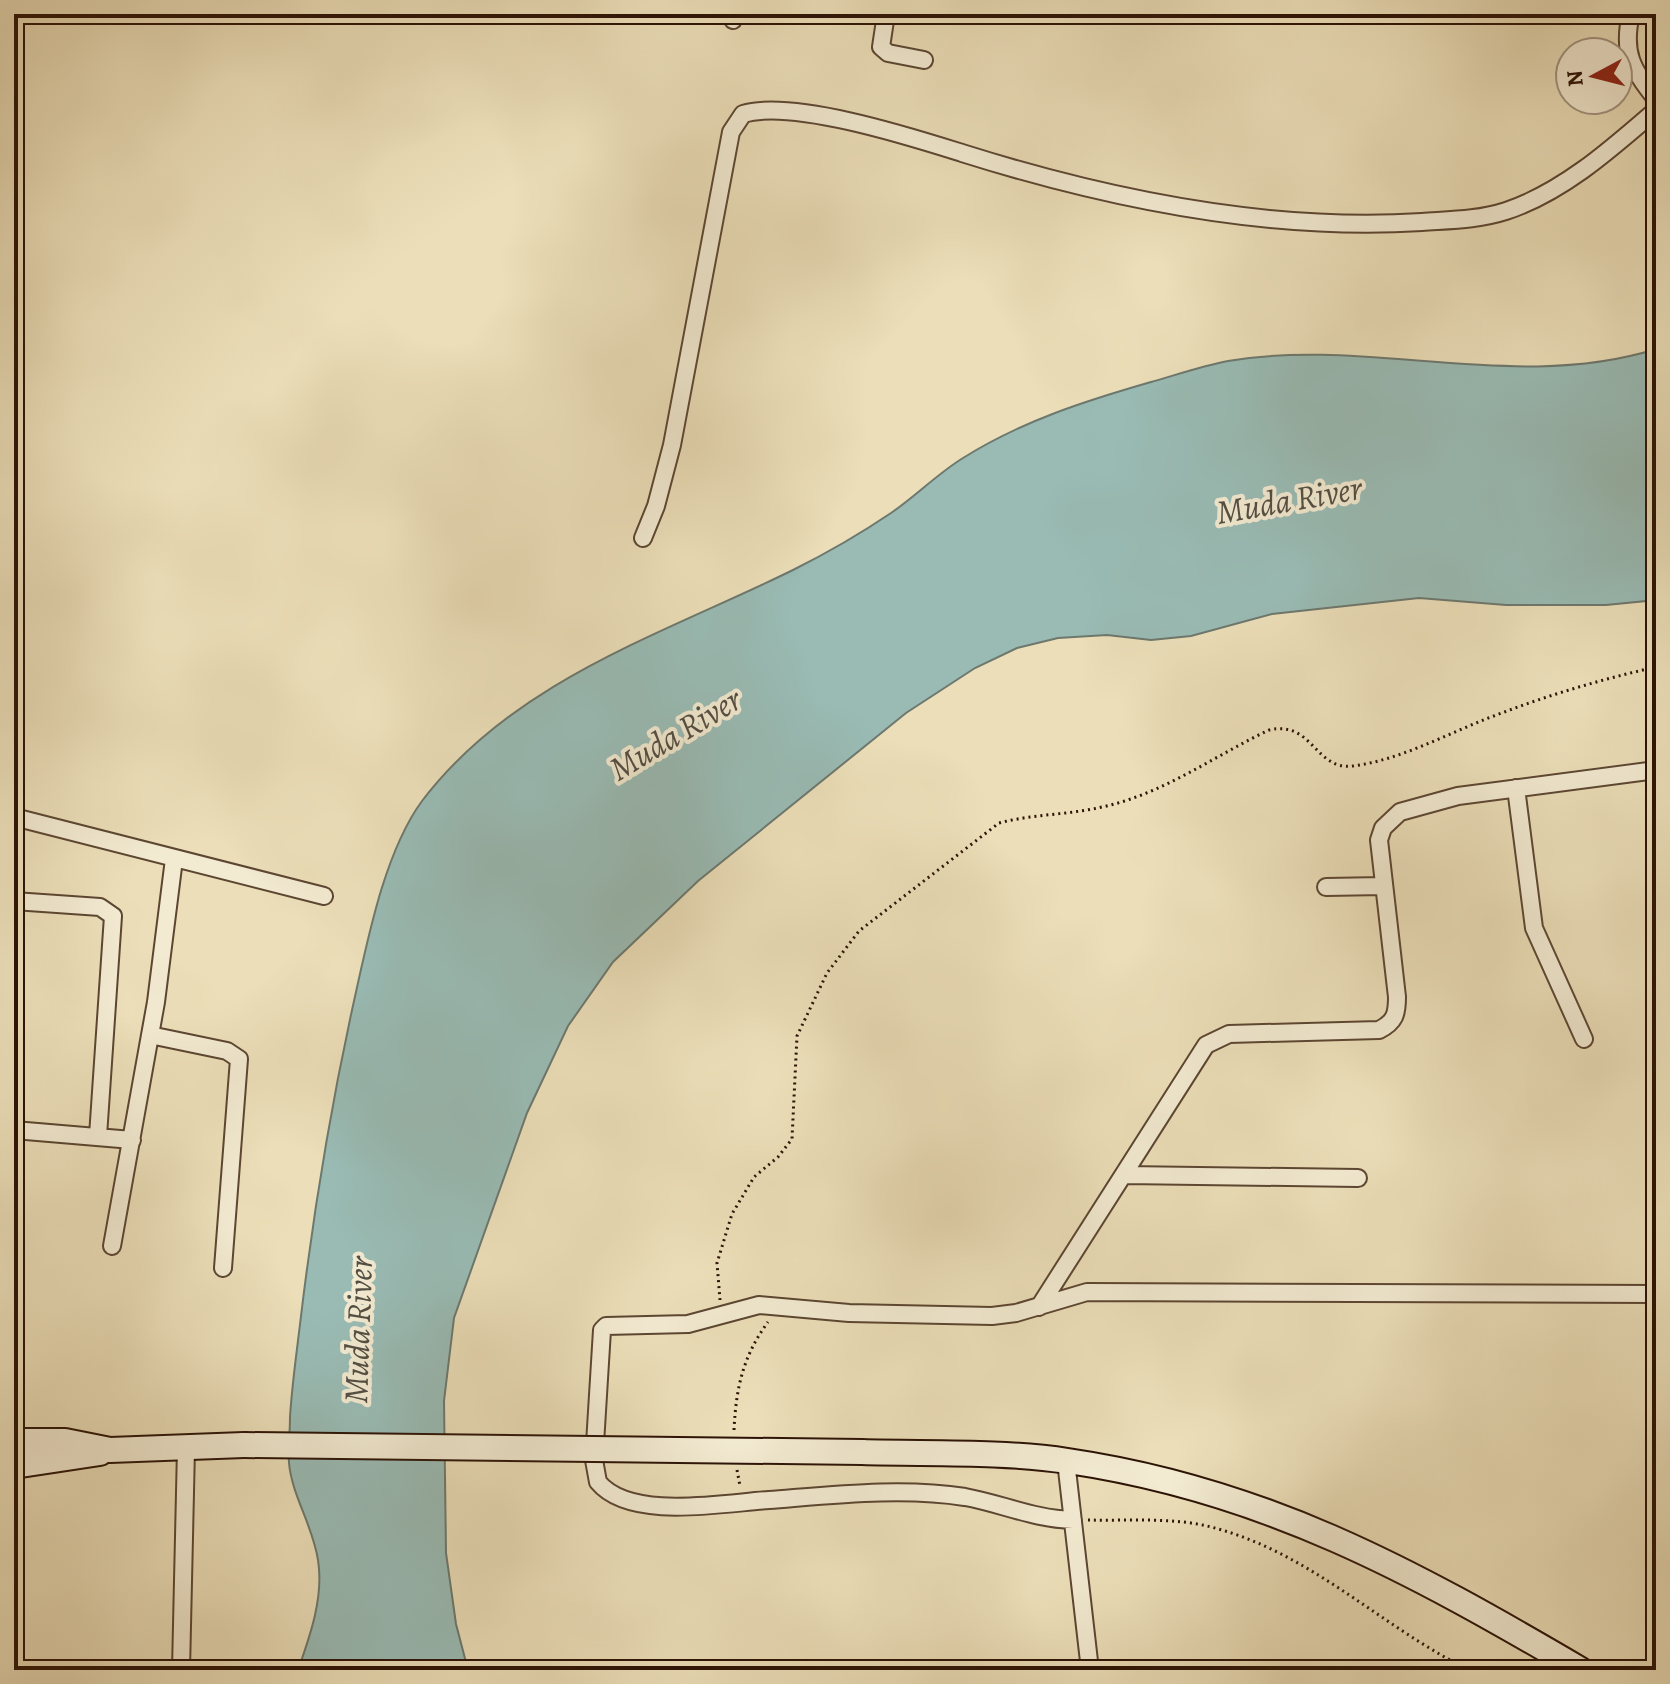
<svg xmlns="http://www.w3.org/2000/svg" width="1670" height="1684" font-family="Alegreya,serif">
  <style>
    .water { fill: #99bbb4; stroke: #6d786e; stroke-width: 2 }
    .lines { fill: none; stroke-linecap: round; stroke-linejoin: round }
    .minor-casing { stroke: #5c4632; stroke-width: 20 }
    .secondary-casing { stroke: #2c1306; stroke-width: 28 }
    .path { stroke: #2c1306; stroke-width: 3; stroke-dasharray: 2 4; stroke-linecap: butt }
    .minor { stroke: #f2ead1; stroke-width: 16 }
    .secondary { stroke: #f2ead1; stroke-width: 24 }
    .secondary-bridge-casing { stroke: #2c1306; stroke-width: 28; stroke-linecap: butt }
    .secondary-bridge { stroke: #f2ead1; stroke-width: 24 }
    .labels { text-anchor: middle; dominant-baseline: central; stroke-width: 8; stroke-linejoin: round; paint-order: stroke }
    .water-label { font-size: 34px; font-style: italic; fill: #524e43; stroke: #f2ead1 }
  </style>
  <rect width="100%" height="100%" fill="#ebdeb8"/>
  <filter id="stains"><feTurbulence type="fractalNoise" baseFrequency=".0025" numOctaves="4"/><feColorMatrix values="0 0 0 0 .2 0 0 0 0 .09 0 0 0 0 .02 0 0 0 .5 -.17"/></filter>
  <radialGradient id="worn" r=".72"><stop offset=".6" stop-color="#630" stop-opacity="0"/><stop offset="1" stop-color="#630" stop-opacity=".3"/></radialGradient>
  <path class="water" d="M1656,349V600L1606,605H1506L1419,598L1272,614L1191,636L1151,640L1107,635L1058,638L1017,648L975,668L906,713L698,881L613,962L568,1026L527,1113L454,1318L444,1401L446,1553L456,1624L468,1670H298C310,1636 324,1597 318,1560C313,1526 292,1496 289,1463C288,1448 290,1432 290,1417C292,1384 297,1350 301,1316C314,1208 332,1099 356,992C369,933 386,850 422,801C514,680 663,634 793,570C827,553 860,534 891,513C916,496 937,474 963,458C1022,421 1085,401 1151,382C1176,375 1202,366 1228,361C1367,337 1516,393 1656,349Z"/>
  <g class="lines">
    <g class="minor-casing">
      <path id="minor" d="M886,14L881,47L888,53L924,60
        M1631,14C1622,52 1632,70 1656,99
        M733,20L735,14
        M643,538L656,506L672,445L731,132L743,114C792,99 911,137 962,153C1108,199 1268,232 1422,222C1450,220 1478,220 1506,211C1563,192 1611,149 1656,110
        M1516,788L1534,928L1584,1039
        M14,817L324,896
        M1326,887L1383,886
        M14,901L100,907L113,916L98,1136
        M150,1035L227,1051L239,1059L223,1268
        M14,1130L132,1140
        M1125,1175L1358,1178
        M112,1246L156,1002L174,859
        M1039,1307L1206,1045L1229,1034L1379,1030C1395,1022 1397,1014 1397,997L1379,840L1383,828L1400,812L1458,796L1656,770
        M1066,1461L1090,1670
        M1073,1520C1034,1519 1003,1504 965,1497C902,1487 833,1495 769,1500C723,1503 630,1521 598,1482L594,1460L602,1330L606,1326L688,1324L759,1305L849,1313L992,1316L1016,1313L1087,1292L1656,1294
        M181,1670L186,1448"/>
    </g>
    <g class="secondary-casing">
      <path id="secondary" d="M14,1441H65L110,1450L244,1445
        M862,1452C930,1454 1000,1451 1068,1461C1265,1490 1412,1571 1581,1670
        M14,1466L100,1453"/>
    </g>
    <path class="path" d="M720,1300L717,1263L732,1214L754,1177L778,1157L792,1139L797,1036L827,973L859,931L999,823C1033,814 1068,815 1102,807C1163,794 1214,756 1269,730C1313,720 1315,771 1353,766C1399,760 1443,736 1486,719C1542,697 1598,680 1656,667
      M734,1430C736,1388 743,1356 768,1322
      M737,1470L740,1486
      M1088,1520C1128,1521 1173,1517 1211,1527C1310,1552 1380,1626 1469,1670"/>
    <use href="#minor" class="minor"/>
    <use href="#secondary" class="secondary"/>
    <g class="secondary-bridge-casing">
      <path id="secondary-bridge" d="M244,1445L862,1452"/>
    </g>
    <use href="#secondary-bridge" class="secondary-bridge"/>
  </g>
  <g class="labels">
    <g class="water-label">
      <text transform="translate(1289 500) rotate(-10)">Muda River</text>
      <text transform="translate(675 734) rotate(-31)">Muda River</text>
      <text transform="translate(358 1330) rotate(-88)">Muda River</text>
    </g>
  </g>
  <rect width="1670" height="1684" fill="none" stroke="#ebdeb8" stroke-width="48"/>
  <rect x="16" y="16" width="1638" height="1652" fill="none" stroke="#2c1306" stroke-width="4"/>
  <rect x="24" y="24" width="1622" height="1636" fill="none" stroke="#2c1306" stroke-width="2"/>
  <g transform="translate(1594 76) rotate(263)"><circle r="38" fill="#f2ead1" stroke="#a39480" stroke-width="2"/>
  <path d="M0-6L14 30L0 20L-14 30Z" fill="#8f2418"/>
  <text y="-12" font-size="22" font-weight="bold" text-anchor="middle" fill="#2c1306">N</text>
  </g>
  <rect width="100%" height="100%" filter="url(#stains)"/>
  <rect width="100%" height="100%" fill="url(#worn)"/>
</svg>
